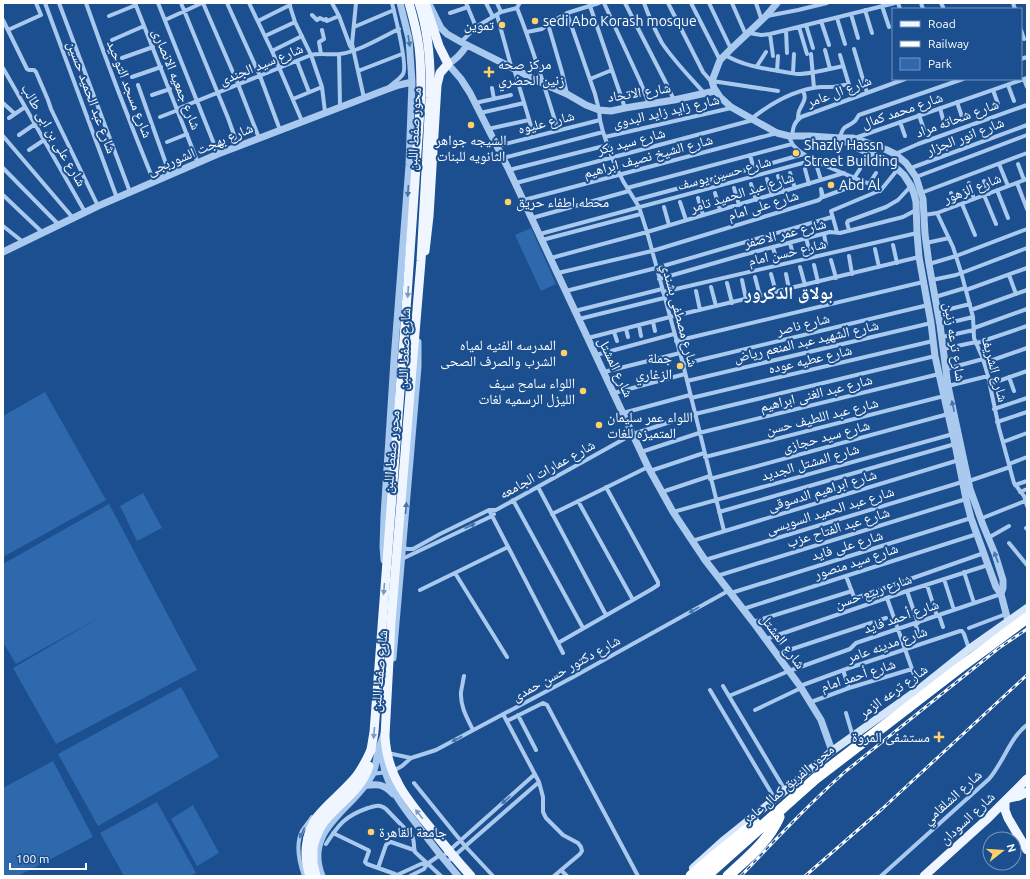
<svg xmlns="http://www.w3.org/2000/svg" width="1030" height="879" font-family="Ubuntu,'Noto Naskh Arabic',sans-serif">
  <style>
    .green { fill: #2e69ad }
    .lines { fill: none; stroke-linecap: round; stroke-linejoin: round }
    .minor { stroke: #a9c9ee; stroke-width: 4 }
    .tertiary { stroke: #a9c9ee; stroke-width: 7 }
    .secondary { stroke: #d6e6fa; stroke-width: 8 }
    .primary { stroke: #f0f6ff; stroke-width: 9 }
    .motorway { stroke: #fff; stroke-width: 11 }
    .rail-casing { stroke: #fff; stroke-width: 3 }
    .rail { stroke: #1b4f8f; stroke-width: 1.5; stroke-dasharray: 4.5; stroke-linecap: butt }
    .primary-bridge { stroke: #f0f6ff; stroke-width: 9 }
    .oneway { fill: #4674ac }
    .oneway2 { fill: #7b9ac1 }
    .poi-dot { fill: #ffd166; stroke: #1b4f8f; stroke-width: 1.5 }
    .labels { text-anchor: middle; dominant-baseline: central; stroke-width: 4; stroke-linejoin: round; paint-order: stroke }
    .poi-label { font-size: 14px; fill: #fff; stroke: #1b4f8f; text-anchor: start }
    .street-label { font-size: 14px; fill: #fff; stroke: #1b4f8f }
    .district-label { font-size: 18px; font-weight: bold; fill: #fff; stroke: #1b4f8f }
  </style>
  <rect width="100%" height="100%" fill="#1b4f8f"/>
  <path class="green" d="M531,228L556,284L541,291L515,235Z
    M45,392L106,500L3,557V416Z
    M143,493L162,528L137,541L120,506Z
    M109,504L197,670L56,744L13,668L102,616L16,664L3,642V564Z
    M181,687L219,757L98,826L58,754Z
    M53,761L93,837L18,876H3V788Z
    M157,802L196,873L191,876H124L100,833Z
    M193,805L219,853L197,866L171,819Z"/>
  <g class="lines">
    <path class="minor" d="M45,3L117,198
      M59,3L130,192
      M86,3C107,63 130,123 154,182
      M135,3L198,163
      M158,3L218,154
      M181,3L228,118L238,146
      M203,3L238,84L259,138
      M227,3L260,76L280,130
      M249,3L272,51L302,121
      M289,3L295,22L311,55L322,87L325,112
      M332,3L339,16L350,46L352,49
      M356,3L352,44L364,98
      M466,3L476,27
      M486,3L493,17
      M497,3L501,12
      M589,3L625,108
      M604,3L640,81L649,104
      M625,3L667,85L674,100
      M644,3C649,17 655,30 662,43C674,61 690,77 704,93
      M668,3L703,72L709,79L712,81L778,91
      M691,3L720,60
      M709,3L731,49
      M732,3L746,35
      M756,3L762,21
      M898,3L900,9
      M921,3L923,9
      M941,3L943,7
      M1013,3L1015,9
      M882,6L889,27
      M517,8C533,48 545,89 558,130
      M865,10L872,33
      M450,13L468,7
      M567,13L595,94L599,110L600,120L603,132L612,158L623,181L639,207L647,232L683,364L724,531
      M851,14L858,38
      M312,15L317,20L320,18L324,20L326,19L327,21L339,16
      M497,15L511,66
      M109,16L136,5
      M767,16L798,10L827,3
      M837,18L845,44
      M3,20L27,69L29,70H34L36,72L48,100L51,109L98,206
      M165,20L202,3
      M258,21L290,5
      M821,21L829,45
      M548,24L562,72L567,94
      M806,25L813,48
      M354,27L394,10
      M799,27L807,54
      M8,30L41,15L36,3
      M786,30L787,53
      M1021,30L1024,39
      M527,32L542,29L548,24L567,13L599,3
      M749,33L761,35L770,34L895,3
      M770,34L773,56
      M265,36L295,22
      M112,40L144,26
      M461,42L476,27L501,12L517,8L519,4L520,3
      M854,49L867,93
      M825,50L830,69
      M272,51L302,36
      M321,54L319,42L324,39L322,30
      M339,54L340,106
      M811,54L814,88
      M725,55C742,65 760,68 779,71C786,72 793,74 800,74C815,73 829,69 843,66
      M840,55L853,98
      M122,58L153,47
      M1021,59L1027,57
      M297,61L309,92
      M757,66L766,52
      M3,68L85,212
      M514,69L534,136
      M358,71L402,54
      M777,71L778,56
      M793,73L794,54
      M132,77L161,67
      M590,79L612,70
      M1024,79L1027,87
      M138,85L170,175
      M1008,85L1014,101
      M389,87C393,83 400,79 403,74C408,66 395,15 392,3
      M492,88L494,99
      M993,90L998,104
      M152,95L170,89
      M293,99L322,87
      M957,102L962,117
      M3,103L15,114
      M475,103L511,95
      M940,108L944,123
      M177,109L279,68L311,55C320,53 330,55 340,54C360,51 380,38 399,29
      M480,113L524,103
      M919,115L924,130
      M160,117L178,110
      M9,118L25,107
      M751,119C770,104 796,89 821,87C824,87 827,87 830,87C837,87 843,85 849,84
      M798,119C798,115 798,112 800,109C803,102 807,99 803,91
      M900,122L905,136
      M488,129L529,120
      M19,135L35,124
      M3,136L73,218
      M789,136C790,139 791,142 793,145C807,161 844,173 864,182L874,185L880,191
      M792,136C793,128 794,122 801,117L905,79
      M605,137L731,108
      M840,138C843,124 847,128 855,121C856,120 858,116 859,115L963,79
      M855,138L1027,78
      M167,142L187,134
      M497,146L600,120
      M29,150L44,140
      M895,154L918,144L1027,105
      M750,155L753,166
      M503,158L603,132
      M999,164L1008,186
      M1018,164L1024,180
      M758,167L804,154
      M817,167L821,180
      M3,168L59,225
      M911,168L1027,125
      M805,169L809,184
      M509,170L608,145
      M790,173L795,188
      M778,176L783,192
      M916,177L1027,135
      M854,178L860,169
      M767,179L772,195
      M984,181L989,194
      M516,183L753,120
      M969,183L974,199
      M1017,183L1027,209
      M751,184L756,200
      M869,184L876,173
      M627,188L792,144
      M734,188L739,205
      M997,190L1008,218
      M715,193L720,210
      M921,193L1027,153
      M951,193L956,206
      M3,195L43,233
      M984,195L996,224
      M698,198L703,215
      M524,200L777,133
      M635,200L750,169
      M680,202L686,220
      M962,204L975,235
      M664,207L669,225
      M937,213L953,247L961,272L973,317L974,338L983,359L988,376L999,428L1014,483L1024,496L1027,506
      M924,215L937,213L1027,179
      M532,218L629,191
      M3,226L23,242
      M849,230L847,223L848,221L886,207L898,200L911,186
      M837,232L831,211L881,190L898,169
      M540,234L814,160
      M824,234L826,245
      M806,238L809,249
      M542,240L641,214
      M790,243L793,254
      M926,243L949,238
      M893,245L897,263
      M773,248L776,257
      M875,249L879,267
      M849,256L852,274
      M551,258L647,232L844,173
      M831,260L836,278
      M929,264L956,256L1027,229
      M814,265L818,282
      M800,267L805,285
      M558,273L652,251L819,200L822,197L821,189L823,197L864,182
      M771,274L776,292
      M786,274L789,289
      M1009,275L1016,294
      M755,277L760,296
      M659,279L739,256L830,232L840,233L903,217L916,210
      M742,280L746,299
      M932,280L956,275L1027,248
      M727,283L732,303
      M711,287L716,306
      M966,290L1027,268
      M566,291L656,268L832,217
      M696,291L700,310
      M663,292L917,233
      M935,297L965,288
      M971,310L1027,290
      M575,311L662,289
      M938,312L970,304
      M579,319L664,298
      M653,322L655,331
      M639,325L641,336
      M940,325L973,317
      M974,328L1027,309
      M626,329L628,337
      M614,332L617,341
      M942,337L974,330
      M588,338L670,317L919,257
      M676,341L923,282
      M977,343L1027,326
      M943,349L976,342
      M596,355L674,334
      M984,363L1027,348
      M683,364L928,305
      M946,369L983,359
      M604,372L680,353
      M1009,377L1014,391
      M687,381L931,323
      M990,384L1027,371
      M948,386L988,376
      M614,393L685,374
      M691,398L933,341
      M994,409L1027,398
      M623,413L690,395
      M997,422L1027,412
      M1003,442L1027,433
      M641,452L699,433L939,374
      M705,457L944,396
      M1009,464L1027,457
      M650,471L704,453
      M710,479L948,414
      M969,481L1010,467
      M1015,485L1027,481
      M538,487L606,615
      M662,492L710,476
      M1020,492L1027,489
      M513,500L583,628
      M578,501L633,600
      M489,510L563,653
      M673,512L953,434
      M719,512L955,444
      M552,514L648,467
      M980,519L1025,501
      M1026,528L1027,529
      M988,538L1009,526
      M692,541L959,460
      M1009,543L1027,565
      M403,547L407,549H413L440,534L489,510H496L633,434L695,414L935,356
      M402,559L492,516L494,514
      M705,560L962,482
      M964,572L974,603
      M455,573L507,657
      M717,576L966,499
      M846,576L854,597L856,598L984,553
      M944,579L954,610
      M927,585L937,616
      M420,590L508,547
      M907,591L918,623
      M731,593L971,518
      M887,598L919,689
      M743,609L977,534
      M939,615L943,627
      M753,622L852,591
      M915,623L919,635
      M969,628L1006,614
      M766,639L907,591L988,565
      M558,643L652,589L658,585V582L606,487
      M777,654L886,618
      M843,670L849,688
      M464,676C463,681 462,687 461,692C460,706 467,718 473,730
      M723,686L785,790
      M800,686L849,668L960,631H962L964,634L969,649
      M710,690L775,799
      M729,696L789,671L850,649L856,643L1001,594
      M811,702L849,688L912,669
      M755,710L801,688
      M846,713L853,737
      M503,714L539,782L543,797V812L546,818L563,835L578,843L581,847L582,851L580,854L554,876
      M518,715L536,750
      M507,721L543,703L547,705L638,876
      M388,753L411,758L436,750L575,676L728,591
      M393,771L402,766L411,758
      M372,774L387,772
      M414,783L465,846L493,876
      M333,833L368,850L369,851L365,862L367,864L395,874L397,876
      M326,844C339,824 345,816 368,808C375,806 380,804 386,809L412,836C415,841 413,846 415,852L441,876
      M442,857L535,774
      M446,863L539,782
      M378,868L386,845L388,843L391,842L414,850
      M561,870L567,876
      M397,875L421,864H427
      M304,876C299,862 295,845 302,831C305,826 309,822 312,817
      M410,876L424,869L427,864L440,855
      M881,876L989,779C1003,763 1011,736 1027,725"/>
    <path class="tertiary" d="M777,3L766,16L731,49L720,60L712,81L714,88L720,97L731,107L777,133L789,136H810L840,138H853L865,142L887,150L895,154L906,163L916,177L923,199L925,234L929,264L940,325L948,386L970,489L983,525L995,554L1003,580V588L1001,594
      M430,6L441,28L447,34L461,42L544,84L567,94L586,105L599,110L611,111L625,108L674,100L715,91
      M467,45C462,53 457,59 448,64L461,79L470,93L509,170L648,467L673,512L705,560L753,622L800,686L821,720L832,751
      M840,138L853,146L883,159L893,165L904,175L911,186L914,194L916,202L917,233L919,257L931,323L935,356L948,414L955,444L966,499L971,518L988,565L996,587L1001,594L1008,621
      M3,252L98,206L218,154L385,90L399,85L412,82
      M384,560L383,547L384,516L394,360L409,165L412,82L409,39L400,3
      M393,658L414,414L418,367V342
      M382,748C381,781 402,805 421,830C433,846 445,861 458,876
      M363,786C377,784 383,783 393,794
      M322,876C303,829 353,810 372,775C377,766 376,755 380,745C381,742 383,738 384,734"/>
    <path class="secondary" d="M693,868L724,840L775,799L832,751L919,689L969,649L1027,608"/>
    <path class="primary" d="M425,3L439,46L448,64L440,73L437,85L429,216L425,251
      M371,750L374,732L404,338L421,95C421,79 421,63 419,47C417,32 413,17 409,3
      M1009,798L1019,796L1027,792
      M1005,801V810L1008,818L1027,850
      M313,848V863L316,876
      M924,876L986,820L1027,779"/>
    <path class="motorway" d="M691,876L713,857L755,823
      M706,876L815,779L958,669L1027,618
      M728,876C747,858 768,842 779,817"/>
    <g class="rail-casing">
      <path id="rail" d="M741,876C775,840 809,804 846,771L999,648L1027,629
        M805,876L882,809L1027,675"/>
    </g>
    <use href="#rail" class="rail"/>
    <path class="primary-bridge" d="M419,3C429,33 431,67 430,98L421,261L391,622L385,736C387,777 408,801 433,831C445,846 458,862 471,876
      M313,848C315,839 318,830 324,822C339,803 362,790 369,766
      M310,876C303,857 305,834 317,817C328,803 342,793 354,779C361,771 366,761 371,750"/>
  </g>
  <defs><path id="oneway-solid" d="M-6-.8H1V-3.2L6.5 0L1 3.2V.8H-6Z"/></defs>
  <g class="oneway">
    <use href="#oneway-solid" transform="translate(409 41) rotate(81)"/>
    <use href="#oneway-solid" transform="translate(408 191) rotate(94)"/>
    <use href="#oneway-solid" transform="translate(953 406) rotate(-102)"/>
    <use href="#oneway-solid" transform="translate(406 508) rotate(-85)"/>
    <use href="#oneway-solid" transform="translate(470 526) rotate(-25)"/>
    <use href="#oneway-solid" transform="translate(996 557) rotate(-110)"/>
    <use href="#oneway-solid" transform="translate(694 610) rotate(151)"/>
    <use href="#oneway-solid" transform="translate(457 739) rotate(152)"/>
    <use href="#oneway-solid" transform="translate(506 800) rotate(138)"/>
    <use href="#oneway-solid" transform="translate(302 833) rotate(116)"/>
  </g>
  <g class="oneway2">
    <use href="#oneway-solid" transform="translate(408 292) rotate(94)"/>
    <use href="#oneway-solid" transform="translate(384 589) rotate(95)"/>
    <use href="#oneway-solid" transform="translate(374 733) rotate(95)"/>
    <use href="#oneway-solid" transform="translate(419 814) rotate(-128)"/>
  </g>
  <g class="poi-dot">
    <circle cx="535" cy="21" r="4"/>
    <circle cx="502" cy="25" r="4"/>
    <path d="M487 66h4v4h4v4h-4v4h-4v-4h-4v-4h4z"/>
    <circle cx="471" cy="125" r="4"/>
    <circle cx="796" cy="153" r="4"/>
    <circle cx="831" cy="185" r="4"/>
    <circle cx="508" cy="202" r="4"/>
    <circle cx="564" cy="353" r="4"/>
    <circle cx="680" cy="366" r="4"/>
    <circle cx="583" cy="391" r="4"/>
    <circle cx="599" cy="425" r="4"/>
    <path d="M937 731h4v4h4v4h-4v4h-4v-4h-4v-4h4z"/>
    <circle cx="371" cy="832" r="4"/>
  </g>
  <g class="labels">
    <g class="poi-label">
      <text x="543" y="21">sedi Abo Korash mosque</text>
      <text x="494" y="25" text-anchor="end">تموين</text>
      <text x="498" y="64">مركز صحه<tspan x="498" dy="16">زنين الحضري</tspan></text>
      <text x="471" y="140" text-anchor="middle">الشيجه جواهر<tspan x="471" dy="16">الثانويه للبنات</tspan></text>
      <text x="804" y="145">Shazly Hassn<tspan x="804" dy="16">Street Building</tspan></text>
      <text x="839" y="185">Abd Al</text>
      <text x="516" y="202">محطه اطفاء حريق</text>
      <text x="556" y="345" text-anchor="end">المدرسه الفنيه لمياه<tspan x="556" dy="16">الشرب والصرف الصحى</tspan></text>
      <text x="672" y="358" text-anchor="end">جملة<tspan x="672" dy="16">الزغاري</tspan></text>
      <text x="575" y="383" text-anchor="end">اللواء سامح سيف<tspan x="575" dy="16">الليزل الرسميه لغات</tspan></text>
      <text x="607" y="417">اللواء عمر سليمان<tspan x="607" dy="16">المتميزه للغات</tspan></text>
      <text x="930" y="737" text-anchor="end">مستشفى المروة</text>
      <text x="379" y="832">جامعة القاهرة</text>
    </g>
    <g class="street-label">
      <text transform="translate(261 64) rotate(-22)">شارع سيد الجندى</text>
      <text transform="translate(177 79) rotate(68)">شارع جمعيه الانصارى</text>
      <text transform="translate(130 89) rotate(69)">شارع مسجد التوحيد</text>
      <text transform="translate(839 91) rotate(-20)">شارع ال عامر</text>
      <text transform="translate(639 92) rotate(-9)">شارع الاتحاد</text>
      <text transform="translate(92 97) rotate(70)">شارع عبد الحميد حسين</text>
      <text transform="translate(902 110) rotate(-19)">شارع محمد كمال</text>
      <text transform="translate(666 111) rotate(-13)">شارع زايد زايد البدوى</text>
      <text transform="translate(957 118) rotate(-20)">شارع شحاته مراد</text>
      <text transform="translate(546 122) rotate(-14)">شارع عليوه</text>
      <text transform="translate(414 129) rotate(-87)">محور صفط اللبن</text>
      <text transform="translate(54 135) rotate(60)">شارع على بن ابى طالب</text>
      <text transform="translate(965 136) rotate(-21)">شارع انور الجزار</text>
      <text transform="translate(631 141) rotate(-15)">شارع سيد بكر</text>
      <text transform="translate(200 149) rotate(-23)">شارع بهجت الشوربجى</text>
      <text transform="translate(648 156) rotate(-15)">شارع الشيخ نصيف ابراهيم</text>
      <text transform="translate(724 173) rotate(-15)">شارع حسين يوسف</text>
      <text transform="translate(972 188) rotate(-21)">شارع الزهور</text>
      <text transform="translate(742 192) rotate(-17)">شارع عبد الحميد تامر</text>
      <text transform="translate(763 205) rotate(-17)">شارع على امام</text>
      <text transform="translate(785 233) rotate(-14)">شارع عمر الاصفر</text>
      <text transform="translate(787 252) rotate(-13)">شارع حسن امام</text>
      <text transform="translate(680 315) rotate(75)">شارع مصطفى بشندي</text>
      <text transform="translate(803 324) rotate(-14)">شارع ناصر</text>
      <text transform="translate(806 341) rotate(-13)">شارع الشهيد عبد المنعم رياض</text>
      <text transform="translate(955 342) rotate(81)">شارع ترعه زنين</text>
      <text transform="translate(404 349) rotate(-88)">شارع صفط اللبن</text>
      <text transform="translate(810 359) rotate(-13)">شارع عطيه عوده</text>
      <text transform="translate(616 367) rotate(65)">شارع المشتل</text>
      <text transform="translate(995 369) rotate(75)">شارع الشريف</text>
      <text transform="translate(816 393) rotate(-14)">شارع عبد الغنى ابراهيم</text>
      <text transform="translate(822 416) rotate(-14)">شارع عبد اللطيف حسن</text>
      <text transform="translate(826 436) rotate(-15)">شارع سيد حجازى</text>
      <text transform="translate(391 452) rotate(-85)">محور صفط اللبن</text>
      <text transform="translate(810 462) rotate(-16)">شارع المشتل الجديد</text>
      <text transform="translate(547 469) rotate(-29)">شارع عمارات الجامعه</text>
      <text transform="translate(822 490) rotate(-17)">شارع ابراهيم الدسوقى</text>
      <text transform="translate(830 510) rotate(-17)">شارع عبد الحميد السويسى</text>
      <text transform="translate(838 527) rotate(-17)">شارع عبد الفتاح عزب</text>
      <text transform="translate(847 545) rotate(-17)">شارع على فايد</text>
      <text transform="translate(856 561) rotate(-18)">شارع سيد منصور</text>
      <text transform="translate(873 591) rotate(-19)">شارع ربيع حسن</text>
      <text transform="translate(901 616) rotate(-19)">شارع أحمد فايد</text>
      <text transform="translate(783 641) rotate(53)">شارع المشتل</text>
      <text transform="translate(887 644) rotate(-19)">شارع مدينه عامر</text>
      <text transform="translate(566 668) rotate(-29)">شارع دكتور حسن حمدى</text>
      <text transform="translate(379 671) rotate(-85)">شارع صفط اللبن</text>
      <text transform="translate(858 675) rotate(-18)">شارع أحمد امام</text>
      <text transform="translate(893 691) rotate(-36)">شارع ترعه الزمر</text>
      <text transform="translate(788 784) rotate(-40)">محور الفريق كمال عامر</text>
      <text transform="translate(952 797) rotate(-42)">شارع الشلقامي</text>
      <text transform="translate(967 818) rotate(-43)">شارع السودان</text>
    </g>
    <g class="district-label">
      <text x="789" y="292">بولاق الدكرور</text>
    </g>
  </g>
  <rect width="1030" height="879" fill="none" stroke="#ffffff" stroke-width="8"/>
  <rect x="892" y="8" width="130" height="72" fill="#1b4f8f" stroke="#7695bc"/>
  <rect x="900" y="21" width="20" height="6" fill="#f0f6ff" stroke="#7695bc"/>
  <text x="928" y="28" font-size="12" fill="#ffffff">Road</text>
  <rect x="900" y="41" width="20" height="6" fill="#ffffff" stroke="#7695bc"/>
  <text x="928" y="48" font-size="12" fill="#ffffff">Railway</text>
  <rect x="900" y="58" width="20" height="12" fill="#2e69ad" stroke="#7695bc"/>
  <text x="928" y="68" font-size="12" fill="#ffffff">Park</text>
  <g transform="translate(1002 851) rotate(73)"><circle r="19" fill="#1b4f8f" stroke="#7695bc"/>
  <path d="M0-3L7 15L0 10L-7 15Z" fill="#ffd166"/>
  <text y="-6" font-size="11" font-weight="bold" text-anchor="middle" fill="#ffffff">N</text>
  </g>
  <path d="M10 863v6h76v-6" fill="none" stroke="#ffffff" stroke-width="2"/>
  <text x="16" y="863" font-size="12" fill="#ffffff" stroke="#1b4f8f" stroke-width="3" paint-order="stroke">100 m</text>
</svg>
